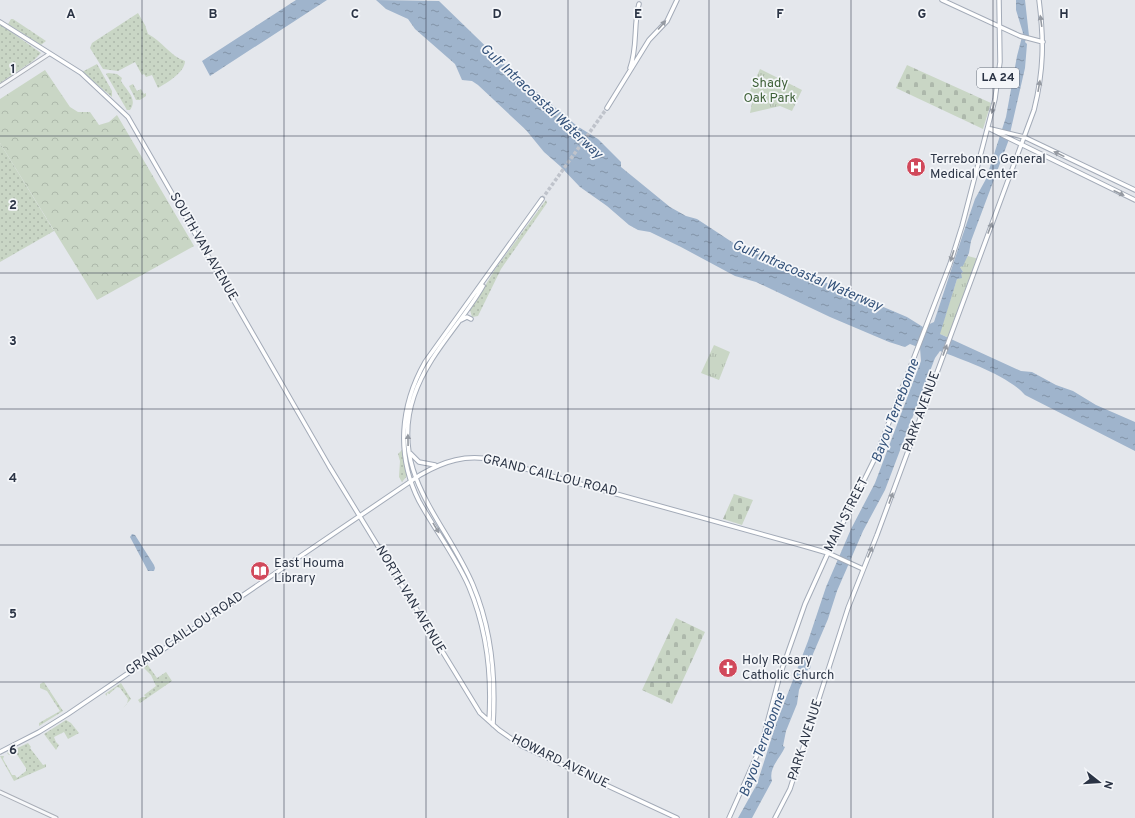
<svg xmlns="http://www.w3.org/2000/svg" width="1135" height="818" font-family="Overpass,sans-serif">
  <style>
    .grass { fill: url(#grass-dots) }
    .forest { fill: url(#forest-crowns) }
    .cemetery { fill: url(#cemetery-stones) }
    .park { fill: url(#park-tufts) }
    .water { fill: url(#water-ripples) }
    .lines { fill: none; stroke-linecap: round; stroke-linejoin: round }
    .major-tunnel { stroke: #bfc3cb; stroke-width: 3.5; stroke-dasharray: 3.5 2; stroke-linecap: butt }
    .minor-casing { stroke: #a9aeb7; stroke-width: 5 }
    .major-casing { stroke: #a3abb8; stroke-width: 5.5 }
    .minor { stroke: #f7f8fa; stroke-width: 3 }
    .major { stroke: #fff; stroke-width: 3.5 }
    .oneway { fill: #959aa2 }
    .grid { fill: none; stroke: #2b3445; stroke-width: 1; stroke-opacity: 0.55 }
    .labels { text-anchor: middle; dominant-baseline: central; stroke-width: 3.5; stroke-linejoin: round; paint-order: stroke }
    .shield { fill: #f4f6f9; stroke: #676e7b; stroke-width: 1 }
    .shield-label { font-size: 12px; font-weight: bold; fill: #2b3445 }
    .park-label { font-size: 13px; fill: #3f6138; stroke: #f4f6f9 }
    .poi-label { font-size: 13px; fill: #2b3445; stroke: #f4f6f9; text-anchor: start }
    .street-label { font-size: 13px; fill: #2b3445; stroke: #f4f6f9 }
    .water-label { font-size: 14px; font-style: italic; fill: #34527a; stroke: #f4f6f9 }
    .grid-label { font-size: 13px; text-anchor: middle; font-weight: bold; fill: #2b3445; stroke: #f4f6f9; stroke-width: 3.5; stroke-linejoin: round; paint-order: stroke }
  </style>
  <defs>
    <pattern id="grass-dots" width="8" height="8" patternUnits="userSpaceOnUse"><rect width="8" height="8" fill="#c9d6c5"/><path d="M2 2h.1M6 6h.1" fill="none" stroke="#adb8ab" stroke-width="1.8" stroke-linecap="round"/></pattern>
    <pattern id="forest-crowns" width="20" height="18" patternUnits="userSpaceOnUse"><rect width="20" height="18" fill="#c9d6c5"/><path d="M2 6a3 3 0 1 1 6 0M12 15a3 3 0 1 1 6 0" fill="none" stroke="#adb8ab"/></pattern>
    <pattern id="cemetery-stones" width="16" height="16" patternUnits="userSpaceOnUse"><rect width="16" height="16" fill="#c9d6c5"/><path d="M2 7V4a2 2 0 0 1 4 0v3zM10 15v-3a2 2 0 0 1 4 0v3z" fill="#adb8ab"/></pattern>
    <pattern id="park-tufts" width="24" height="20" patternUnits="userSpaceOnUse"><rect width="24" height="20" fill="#c9d6c5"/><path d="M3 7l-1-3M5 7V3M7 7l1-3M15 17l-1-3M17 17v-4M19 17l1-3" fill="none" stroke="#adb8ab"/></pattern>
    <pattern id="water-ripples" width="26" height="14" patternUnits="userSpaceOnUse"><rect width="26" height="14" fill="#9fb4cc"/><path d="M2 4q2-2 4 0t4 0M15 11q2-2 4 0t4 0" fill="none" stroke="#8293a7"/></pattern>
  </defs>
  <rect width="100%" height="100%" fill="#e4e7ec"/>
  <path class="grass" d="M138,13L145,25L148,34C162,41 170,56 185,61C185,72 167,83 158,88L152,75L146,77L144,74L142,75L135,62L118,71L103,69L90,48L92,43Z
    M11,19H13L46,41L41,45L8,24Z
    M0,24L41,53L33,61L0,83Z
    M97,64L112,91V97L82,72Z
    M108,73L117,74L122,78L121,81C127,91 138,99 130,110H127L106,74Z
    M133,84L137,91L141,89L144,94L146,93V96L140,100H136L129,86Z
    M0,143L54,231L0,262Z
    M546,200L547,203L501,269L478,316L472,317L470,310L496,268Z
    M402,450L407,476L402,482L399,477L400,461L398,454Z
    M147,664L157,678L166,672L172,681L140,703L138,700L142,697H146L144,695L156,686L151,675L144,668Z
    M44,682L63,711L39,726V723L60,711L47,691L40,688V684Z
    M121,683L131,699L123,708L127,704L128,699L120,688L117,687L109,694L107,693V696L105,694Z
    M66,720L71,723L79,733L68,739L64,732L54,737L56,742L59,745L56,750L44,734Z
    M28,743L31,747L30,748L43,765L46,764V767L14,781L0,756H4L3,759L12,775H15L17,778L26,771V768L16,753L9,755L7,753Z"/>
  <path class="forest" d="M45,70L70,107L78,112H90L99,125L109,122L117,115L194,246L97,300L0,143V99Z"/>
  <path class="cemetery" d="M907,65L991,103L983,129L896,88Z
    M734,494L753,500L742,525L723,519Z
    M676,618L705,632L672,704L642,690Z"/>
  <path class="park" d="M760,69L802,90L792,111L780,106L750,113L754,93L750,91Z
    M968,256L979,259L949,338L940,334V332L957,279L963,272L960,267Z
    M714,345L730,352L719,380L701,373Z"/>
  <path class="water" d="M296,0H327L210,76L202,61Z
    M376,0L439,1L505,65L577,126L598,139L621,162V167L670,207L686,216L697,219L735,244L775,259L801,272L907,317L923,327L934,322L962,237L975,199L986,179L1006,117L1017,56L1023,33L1016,10V0H1025L1029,36H1027L1025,42L1027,44L1025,68L1008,142L971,241L969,253L963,266L960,267L963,272L961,273L962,278L957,279L940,334L1021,371L1032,372L1056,385L1073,391L1096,405L1135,422V451L1025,395C1009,376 963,360 940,351L935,358L885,490L863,531L837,591L828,619L813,654L810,669H808L799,690L797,704L786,731L783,746L785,747C781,757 768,768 772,781L752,818H738L757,784L776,724L808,641L826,587L851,529L875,483L921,361L920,348L910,344L905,347L889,342L830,317L756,282L735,276L681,247L650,232L638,230L629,225L607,206L580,187L560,166L544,152L526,130L478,85L472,81L462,80L455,64L415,29L408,19L386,9Z
    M132,534L135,535L154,565L155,568L154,571H148L130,537Z"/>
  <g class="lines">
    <path class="major-tunnel" d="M542,199L607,108"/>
    <g class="minor-casing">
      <path id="minor" d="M0,86L49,54
        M0,792L56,818"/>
    </g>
    <g class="major-casing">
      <path id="major" d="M942,0L1020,36L1043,42
        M0,22L81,73L128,117L329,466L480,713L499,730L522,746L677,818
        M630,68C638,47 633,25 639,4
        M607,108L649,40L667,21L677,0
        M988,128L1135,200
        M991,129L1024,137L1135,190
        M483,286C462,323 428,354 414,396C388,473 446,521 473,585C492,630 496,677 493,725
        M461,320L467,317L471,319
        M410,453L419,462L435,465
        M489,721C492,676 487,630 469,587C456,557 435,530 419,501C396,455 400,406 425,362L542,199
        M0,752L39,732L68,714L420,475C444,461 466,454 494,460L804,546L828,553L863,569
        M729,818L761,746L780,675L805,604L828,553L876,456L950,264L962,226L995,99L1000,62L999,0
        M775,818L790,789L848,608L877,535L1034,110C1044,70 1044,40 1039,0"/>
    </g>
    <use href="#minor" class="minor"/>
    <use href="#major" class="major"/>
  </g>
  <defs><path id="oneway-solid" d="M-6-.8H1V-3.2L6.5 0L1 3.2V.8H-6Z"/></defs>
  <g class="oneway">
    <use href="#oneway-solid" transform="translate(1041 21) rotate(-98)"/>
    <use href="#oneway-solid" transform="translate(662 25) rotate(-49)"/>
    <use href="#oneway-solid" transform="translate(1039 86) rotate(-80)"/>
    <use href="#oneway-solid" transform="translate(993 108) rotate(104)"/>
    <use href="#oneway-solid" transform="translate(1059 154) rotate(-154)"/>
    <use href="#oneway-solid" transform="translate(1119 193) rotate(25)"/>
    <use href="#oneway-solid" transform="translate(990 228) rotate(-69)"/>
    <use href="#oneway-solid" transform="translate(952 256) rotate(108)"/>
    <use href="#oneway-solid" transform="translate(945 350) rotate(-70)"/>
    <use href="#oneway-solid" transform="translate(408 440) rotate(-91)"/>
    <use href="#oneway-solid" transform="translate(891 498) rotate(-70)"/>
    <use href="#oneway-solid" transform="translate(436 528) rotate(59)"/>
    <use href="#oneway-solid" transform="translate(870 552) rotate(-67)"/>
  </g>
  <path class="grid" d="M142,0V818M284,0V818M426,0V818M568,0V818M709,0V818M851,0V818M993,0V818M0,136H1135M0,273H1135M0,409H1135M0,545H1135M0,682H1135"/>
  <defs>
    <g id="hospital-disc" transform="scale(1)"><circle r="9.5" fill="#d1495b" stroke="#f4f6f9"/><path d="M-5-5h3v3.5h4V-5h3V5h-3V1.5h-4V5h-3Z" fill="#fff"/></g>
    <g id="library-disc" transform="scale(1)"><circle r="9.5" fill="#d1495b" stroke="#f4f6f9"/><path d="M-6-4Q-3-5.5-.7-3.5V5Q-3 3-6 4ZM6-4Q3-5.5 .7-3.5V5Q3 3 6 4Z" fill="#fff"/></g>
    <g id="church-disc" transform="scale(1)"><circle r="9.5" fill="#d1495b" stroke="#f4f6f9"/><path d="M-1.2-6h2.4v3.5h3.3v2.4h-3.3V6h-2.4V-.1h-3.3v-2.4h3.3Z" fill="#fff"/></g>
  </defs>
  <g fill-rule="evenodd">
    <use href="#hospital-disc" x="916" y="167"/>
    <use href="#library-disc" x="260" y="571"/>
    <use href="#church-disc" x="728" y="668"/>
  </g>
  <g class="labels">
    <rect class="shield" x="977" y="68" width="42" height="20" rx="3"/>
    <g class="shield-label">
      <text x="998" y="78">LA 24</text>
    </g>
    <g class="park-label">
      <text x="770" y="84">Shady<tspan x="770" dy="15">Oak Park</tspan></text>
    </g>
    <g class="poi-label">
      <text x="930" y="160">Terrebonne General<tspan x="930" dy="15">Medical Center</tspan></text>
      <text x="274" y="564">East Houma<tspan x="274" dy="15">Library</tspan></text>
      <text x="742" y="661">Holy Rosary<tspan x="742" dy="15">Catholic Church</tspan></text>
    </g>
    <g class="street-label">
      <text transform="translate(203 247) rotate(60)">SOUTH VAN AVENUE</text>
      <text transform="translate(922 412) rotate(-70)">PARK AVENUE</text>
      <text transform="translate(550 476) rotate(14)">GRAND CAILLOU ROAD</text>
      <text transform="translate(847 515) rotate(-63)">MAIN STREET</text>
      <text transform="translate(410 600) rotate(59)">NORTH VAN AVENUE</text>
      <text transform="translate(185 634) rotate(-34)">GRAND CAILLOU ROAD</text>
      <text transform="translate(806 740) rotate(-72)">PARK AVENUE</text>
      <text transform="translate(560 762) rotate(26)">HOWARD AVENUE</text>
    </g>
    <g class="water-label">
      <text transform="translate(541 102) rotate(43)">Gulf Intracoastal Waterway</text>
      <text transform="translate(807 276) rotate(23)">Gulf Intracoastal Waterway</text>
      <text transform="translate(896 411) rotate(-69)">Bayou Terrebonne</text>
      <text transform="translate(763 745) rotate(-70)">Bayou Terrebonne</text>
    </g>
  </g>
  <g class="grid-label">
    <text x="71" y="18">A</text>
    <text x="213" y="18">B</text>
    <text x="355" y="18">C</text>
    <text x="497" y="18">D</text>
    <text x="638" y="18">E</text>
    <text x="780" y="18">F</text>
    <text x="922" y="18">G</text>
    <text x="1064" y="18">H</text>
    <text x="13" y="73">1</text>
    <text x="13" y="209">2</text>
    <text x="13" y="345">3</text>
    <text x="13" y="482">4</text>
    <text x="13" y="618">5</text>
    <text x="13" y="754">6</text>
  </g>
  <g transform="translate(1099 782) rotate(107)" stroke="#f4f6f9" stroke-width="3" paint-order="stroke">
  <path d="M0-3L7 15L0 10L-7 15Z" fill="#2b3445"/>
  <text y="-6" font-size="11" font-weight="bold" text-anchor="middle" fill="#2b3445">N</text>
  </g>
</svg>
